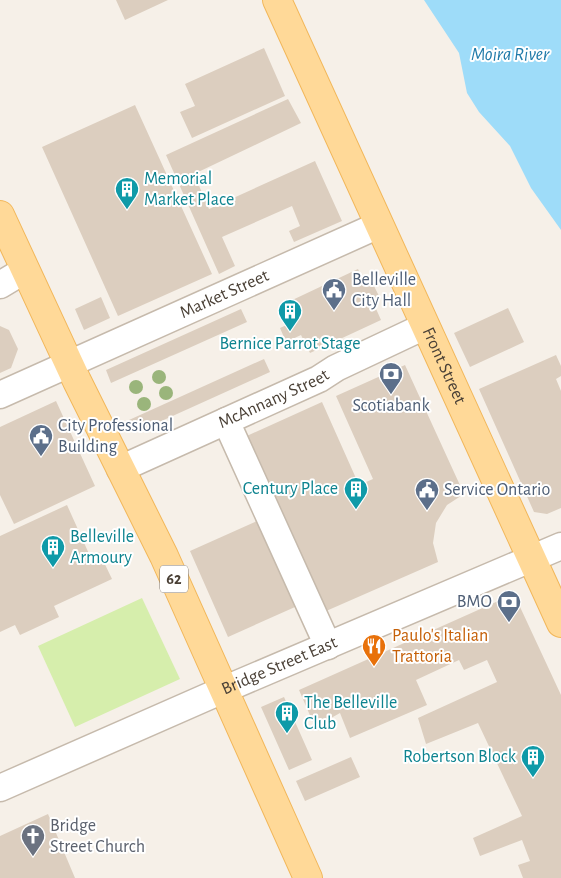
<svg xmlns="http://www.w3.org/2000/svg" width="561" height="878" font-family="'Alegreya Sans',sans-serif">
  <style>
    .green { fill: #d6eeac }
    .water { fill: #9edcf9 }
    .building { fill: #dccebf }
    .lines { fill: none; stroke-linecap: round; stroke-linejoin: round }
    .minor-casing { stroke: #c6baac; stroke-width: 29 }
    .major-casing { stroke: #f2b75a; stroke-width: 30 }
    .minor { stroke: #fff; stroke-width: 26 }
    .major { stroke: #ffd998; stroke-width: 28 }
    .tree { fill: #9ab57b }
    .labels { text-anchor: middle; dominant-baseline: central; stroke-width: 4; stroke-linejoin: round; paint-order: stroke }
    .shield { fill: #fff; stroke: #807972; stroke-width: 1 }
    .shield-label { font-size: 16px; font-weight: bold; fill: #4a4036 }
    .culture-label { font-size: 18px; fill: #0d838f; stroke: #fff; text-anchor: start }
    .service-label { font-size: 18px; fill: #4e5e75; stroke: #fff; text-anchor: start }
    .street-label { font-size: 18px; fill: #4a4036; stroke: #fff }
    .food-label { font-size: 18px; fill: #c56008; stroke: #fff; text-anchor: start }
    .worship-label { font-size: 18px; fill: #5b616d; stroke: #fff; text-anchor: start }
    .water-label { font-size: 19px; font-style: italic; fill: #1f7aa9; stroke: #fff }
  </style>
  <rect width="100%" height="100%" fill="#f6f0e8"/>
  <path class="green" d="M142,598L180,679L75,727L38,646Z"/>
  <path class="water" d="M424,0H561V230L531,188L510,146L479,112L467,93L459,53Z"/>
  <path class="building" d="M116,0H168L125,20Z
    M264,48L285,96L192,138L180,112L195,106L185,84Z
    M288,99L301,123L194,174L209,209L315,161L342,221L294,242L289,231L300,226L292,206L222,237L235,266L219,274L166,155Z
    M135,105L212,274L118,316L42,147Z
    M358,269L366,287L373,284L380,298L373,302L381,320L310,353L301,335L286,342L280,328L295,321L286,303Z
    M101,297L110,318L84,330L75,309Z
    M508,308L524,342L470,367L454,333Z
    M241,309L247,322L111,383L106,370Z
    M0,326L9,330L18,349L11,368L0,373Z
    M556,355L561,366V376L556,379L561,391V508L547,514L534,512L479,389Z
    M264,359L270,372L135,433L129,420Z
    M405,365L464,494L447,505L436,523L433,543L438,562L317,615L238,440L322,402L359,485L373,479L336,396Z
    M56,401L95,486L14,524L0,495V427Z
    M67,505L90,556L99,552L112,579L54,606L59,617L20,635L15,625L0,632V536Z
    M266,517L304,603L228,637L190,551Z
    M514,594L561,695V878H523L518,865L530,861L522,840L480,856L473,838L522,816L478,723L426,744L418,718L497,682L487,660L464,670L459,660L416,680L427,705L350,738L340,713L315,727L299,690Z
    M284,697L312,760L289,770L261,707Z
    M351,757L360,777L305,801L296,781Z
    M48,814L75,878H0V836Z"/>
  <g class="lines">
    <g class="minor-casing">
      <g id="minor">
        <path d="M0,285L25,270"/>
        <path id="s1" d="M0,395L379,225"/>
        <path d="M226,421L328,646"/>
        <path id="s2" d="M120,469L319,379L336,368L425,326"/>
        <path id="s3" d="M0,788L223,690L561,546"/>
      </g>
    </g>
    <g class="major-casing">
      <g id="major">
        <path id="s4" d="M277,0L561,623"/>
        <path d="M0,215L77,381L164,556L308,878"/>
      </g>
    </g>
    <use href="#minor" class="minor"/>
    <use href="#major" class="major"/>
  </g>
  <g class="tree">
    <circle cx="159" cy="377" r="7"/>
    <circle cx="136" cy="387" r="7"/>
    <circle cx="166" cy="393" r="7"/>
    <circle cx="144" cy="404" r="7"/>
  </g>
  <defs>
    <g id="building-pin" transform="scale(1.25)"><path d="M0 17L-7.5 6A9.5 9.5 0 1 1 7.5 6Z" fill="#0f9aa8" stroke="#fff"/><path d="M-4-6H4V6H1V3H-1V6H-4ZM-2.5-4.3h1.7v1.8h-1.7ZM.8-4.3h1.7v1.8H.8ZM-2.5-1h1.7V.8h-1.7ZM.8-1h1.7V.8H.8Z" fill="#fff"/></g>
    <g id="civic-pin" transform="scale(1.25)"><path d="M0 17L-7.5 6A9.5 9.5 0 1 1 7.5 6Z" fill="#5c6f8a" stroke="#fff"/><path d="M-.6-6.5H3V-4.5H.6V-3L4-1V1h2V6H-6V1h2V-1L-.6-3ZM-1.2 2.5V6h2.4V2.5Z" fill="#fff"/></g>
    <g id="bank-pin" transform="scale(1.25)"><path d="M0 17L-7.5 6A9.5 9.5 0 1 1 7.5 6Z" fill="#5c6f8a" stroke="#fff"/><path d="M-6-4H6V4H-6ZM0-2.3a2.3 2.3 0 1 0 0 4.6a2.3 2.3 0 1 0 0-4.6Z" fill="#fff"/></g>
    <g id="restaurant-pin" transform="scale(1.25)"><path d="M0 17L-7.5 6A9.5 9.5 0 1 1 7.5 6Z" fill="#e8710a" stroke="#fff"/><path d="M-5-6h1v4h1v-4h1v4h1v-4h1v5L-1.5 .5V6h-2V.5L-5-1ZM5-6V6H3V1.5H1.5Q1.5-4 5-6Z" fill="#fff"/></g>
    <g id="church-pin" transform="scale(1.25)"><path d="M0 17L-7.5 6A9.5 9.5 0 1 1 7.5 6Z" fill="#6b7280" stroke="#fff"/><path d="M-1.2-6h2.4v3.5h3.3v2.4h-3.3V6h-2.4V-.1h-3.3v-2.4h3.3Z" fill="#fff"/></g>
  </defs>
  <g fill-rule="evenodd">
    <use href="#building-pin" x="127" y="189"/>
    <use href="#civic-pin" x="334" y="290"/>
    <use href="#building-pin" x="290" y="311"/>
    <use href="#bank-pin" x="391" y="374"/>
    <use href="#civic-pin" x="41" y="436"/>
    <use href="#building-pin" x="356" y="489"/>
    <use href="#civic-pin" x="427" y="490"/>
    <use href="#building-pin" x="53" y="547"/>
    <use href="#bank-pin" x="509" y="602"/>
    <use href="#restaurant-pin" x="374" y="646"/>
    <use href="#building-pin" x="287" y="713"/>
    <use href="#building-pin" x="533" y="757"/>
    <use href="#church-pin" x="33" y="836"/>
  </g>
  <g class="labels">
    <rect class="shield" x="160" y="565.5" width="28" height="27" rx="4"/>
    <g class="shield-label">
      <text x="174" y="579">62</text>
    </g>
    <g class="culture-label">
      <text x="144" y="179">Memorial<tspan x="144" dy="21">Market Place</tspan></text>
      <text x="290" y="344" text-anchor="middle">Bernice Parrot Stage</text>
      <text x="338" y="489" text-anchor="end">Century Place</text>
      <text x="70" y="537">Belleville<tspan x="70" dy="21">Armoury</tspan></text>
      <text x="304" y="703">The Belleville<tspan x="304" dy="21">Club</tspan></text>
      <text x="516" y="757" text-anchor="end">Robertson Block</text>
    </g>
    <g class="service-label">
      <text x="352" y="280">Belleville<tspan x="352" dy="21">City Hall</tspan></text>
      <text x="391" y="406" text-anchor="middle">Scotiabank</text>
      <text x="58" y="426">City Professional<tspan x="58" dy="21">Building</tspan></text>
      <text x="444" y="490">Service Ontario</text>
      <text x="492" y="602" text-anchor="end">BMO</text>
    </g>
    <g class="street-label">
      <text stroke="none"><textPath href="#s1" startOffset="246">Market Street</textPath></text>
      <text stroke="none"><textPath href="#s4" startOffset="402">Front Street</textPath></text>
      <text stroke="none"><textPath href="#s2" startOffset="169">McAnnany Street</textPath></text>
      <text stroke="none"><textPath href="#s3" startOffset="305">Bridge Street East</textPath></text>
    </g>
    <g class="food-label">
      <text x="392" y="636">Paulo's Italian<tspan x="392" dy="21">Trattoria</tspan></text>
    </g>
    <g class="worship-label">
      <text x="50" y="826">Bridge<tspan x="50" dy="21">Street Church</tspan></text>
    </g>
    <g class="water-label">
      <text x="510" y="54">Moira River</text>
    </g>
  </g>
</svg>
